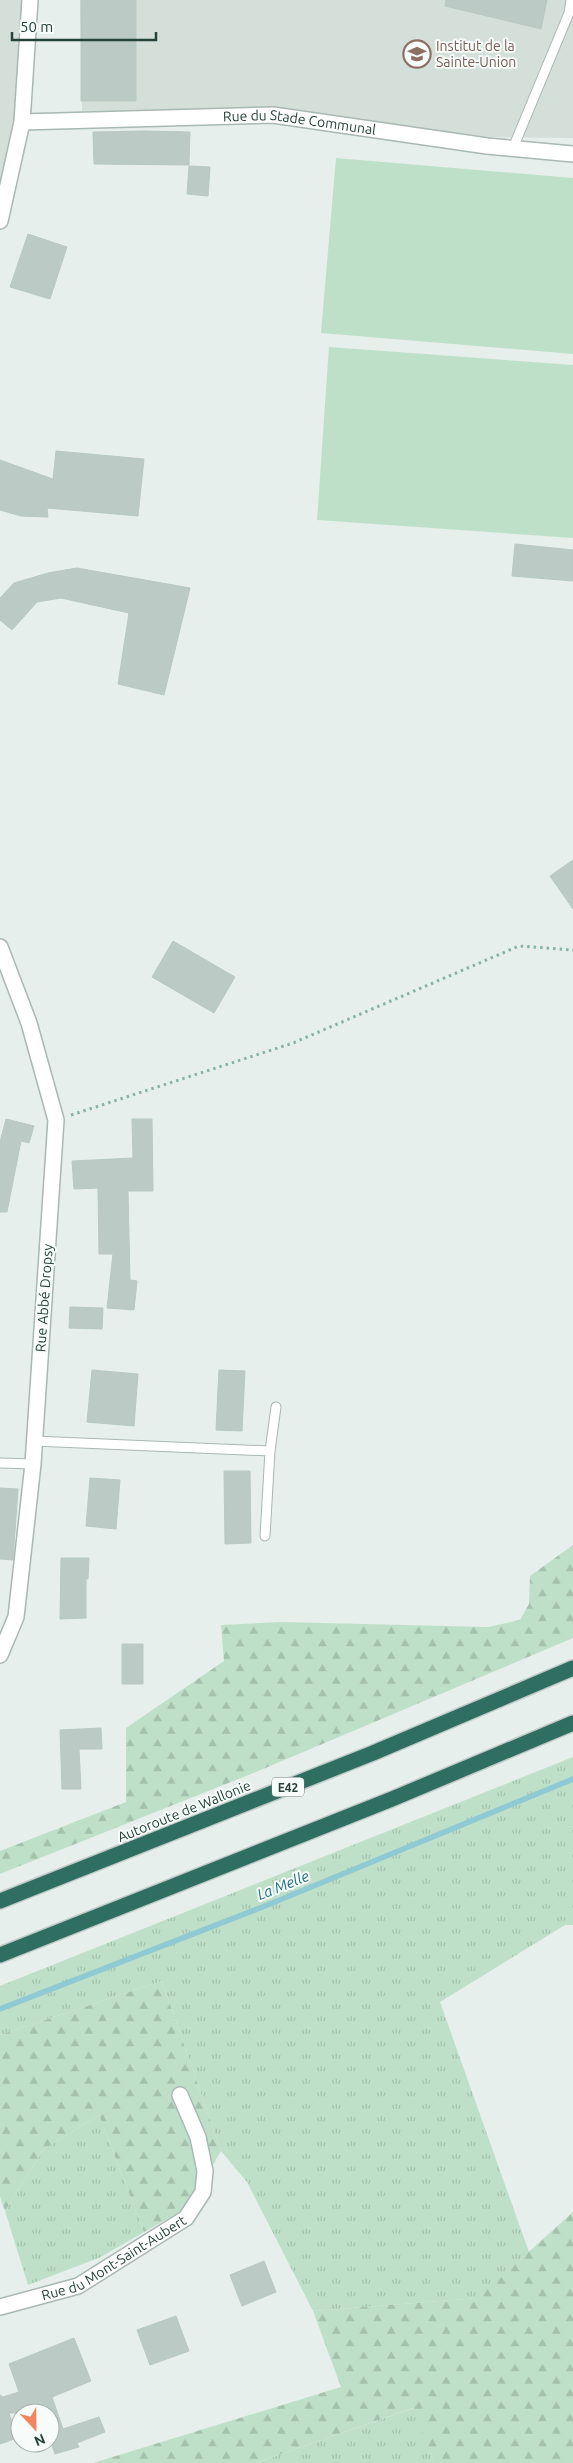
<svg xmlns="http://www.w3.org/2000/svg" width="573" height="2463" font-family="Ubuntu,sans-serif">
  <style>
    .built { fill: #d4dfda }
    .grass { fill: url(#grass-tufts) }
    .forest { fill: url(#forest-firs) }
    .garden { fill: #bfe0c8 }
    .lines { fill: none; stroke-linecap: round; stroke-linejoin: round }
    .stream { stroke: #8ec9d4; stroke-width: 5.5 }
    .building { fill: #bbcac4; stroke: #b8c9c2 }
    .service-casing { stroke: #a8b8b2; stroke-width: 11 }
    .minor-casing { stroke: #a8b8b2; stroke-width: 18 }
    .tertiary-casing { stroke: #a8b8b2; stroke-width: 18 }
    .motorway-casing { stroke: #c2cac8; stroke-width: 18 }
    .path { stroke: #86b3a5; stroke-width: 3; stroke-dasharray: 2.5 4; stroke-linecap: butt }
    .service { stroke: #fff; stroke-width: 9 }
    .minor { stroke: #fff; stroke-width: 15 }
    .tertiary { stroke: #fff; stroke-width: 15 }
    .motorway { stroke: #2f6f62; stroke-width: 15 }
    .labels { text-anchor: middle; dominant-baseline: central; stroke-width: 4; stroke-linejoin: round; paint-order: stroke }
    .shield { fill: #f7fbf9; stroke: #637a73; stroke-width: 1 }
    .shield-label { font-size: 12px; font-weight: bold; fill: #24423a }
    .education-label { font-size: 14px; fill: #785e54; stroke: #f7fbf9; text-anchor: start }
    .street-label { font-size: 14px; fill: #24423a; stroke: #f7fbf9 }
    .water-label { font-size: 15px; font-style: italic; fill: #1c6f80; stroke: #f7fbf9 }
  </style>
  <defs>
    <pattern id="grass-tufts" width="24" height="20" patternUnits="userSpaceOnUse" patternTransform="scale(1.25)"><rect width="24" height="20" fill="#bfe0c8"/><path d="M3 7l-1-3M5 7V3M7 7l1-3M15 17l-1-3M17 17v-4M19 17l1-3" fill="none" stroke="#a4c1ad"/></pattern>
    <pattern id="forest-firs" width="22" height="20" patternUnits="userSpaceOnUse" patternTransform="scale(1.25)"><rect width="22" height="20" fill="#bfe0c8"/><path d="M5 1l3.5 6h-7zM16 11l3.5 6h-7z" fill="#a4c1ad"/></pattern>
  </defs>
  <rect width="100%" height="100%" fill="#e6efeb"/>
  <path class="built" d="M0,0H33L0,220Z
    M80,0H573V138L490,137L271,109L82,111Z"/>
  <path class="grass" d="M573,1757V1925H565L440,2002L529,2252L479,2298L313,2311L247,2182L221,2151L162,1981L0,2035V1986Z
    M99,2115L144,2232L101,2257L28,2285L5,2211L44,2149Z
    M414,2408L434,2463H255Z"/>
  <path class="forest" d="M573,1545V1638L256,1772L0,1874V1851L126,1802V1728L224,1661L221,1625L281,1622L488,1627L520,1620L529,1604L530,1576Z
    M162,1981L221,2151L198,2191L181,2211L144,2232L99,2115L44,2149L5,2211L0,2197V2035Z
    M573,2212V2463H434L413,2408L255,2463H93L341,2387L313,2311L478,2298Z"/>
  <path class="garden" d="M336,158L573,178V354L321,333Z
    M329,347L573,365V538L317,520Z"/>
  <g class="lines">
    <path class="stream" d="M0,2009L265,1906L573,1779"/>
  </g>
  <path class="building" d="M81,0H136V101H81Z
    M446,0H547L541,29L445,6Z
    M145,131L190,132L189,165L94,164L93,132Z
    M189,166L210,167L208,196L187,194Z
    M28,234L67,247L50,299L10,287Z
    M56,451L144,459L138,516L47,508L48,517L21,516L0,510V460L53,479Z
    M515,544L573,550V581L512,576Z
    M77,568L190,588L164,695L118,684L129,613L61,598L37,602L12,630L0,620V598L14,583L48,573Z
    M573,860V909L550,876Z
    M173,941L235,977L214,1013L152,977Z
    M6,1119L34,1126L29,1143L21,1141L7,1212H0V1142Z
    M132,1119H152L153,1191H128L130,1280L137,1281L134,1310L107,1308L113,1254H99L98,1188L74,1189L72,1161L133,1158Z
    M70,1307L103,1308L102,1329L69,1328Z
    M92,1370L138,1374L134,1426L87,1422Z
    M219,1370L245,1371L242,1431L216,1430Z
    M224,1471H250L251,1543L225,1544Z
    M90,1478L120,1480L116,1529L86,1526Z
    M0,1488L18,1489L13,1560L0,1559Z
    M61,1558H89L88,1579H86V1618L60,1619Z
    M122,1644H143V1684H122Z
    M101,1728L102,1749H79L81,1789H62L60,1730Z
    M264,2261L276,2292L242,2306L230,2275Z
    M176,2316L189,2351L150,2365L137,2330Z
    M74,2338L91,2381L52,2397L63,2429L99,2417L105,2432L77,2443L79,2447L55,2454L50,2440V2413H9L17,2438L0,2444V2395L3,2397L19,2392L9,2364Z"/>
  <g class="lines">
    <g class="service-casing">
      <path id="service" d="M513,148L569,13L571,0
        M34,1441L270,1451L265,1536
        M270,1451L276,1407
        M0,1463L33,1464"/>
    </g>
    <g class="minor-casing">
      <g id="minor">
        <path id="s1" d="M22,122L273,115L487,146L573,154"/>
        <path d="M0,947L29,1023L56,1120L33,1464L16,1617L0,1655"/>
        <path id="s2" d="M0,2307L78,2286L186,2218L203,2192L205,2171L198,2137L180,2095"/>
      </g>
    </g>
    <g class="tertiary-casing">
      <path id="tertiary" d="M0,221L22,122L30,0"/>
    </g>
    <g class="motorway-casing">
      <path id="motorway" d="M0,1901L373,1753L573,1668
        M0,1955L392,1799L573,1723"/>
    </g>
    <path class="path" d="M71,1115L293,1043L519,946L573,950"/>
    <use href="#service" class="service"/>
    <use href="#minor" class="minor"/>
    <use href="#tertiary" class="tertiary"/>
    <use href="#motorway" class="motorway"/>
  </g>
  <defs>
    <g id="school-ring" transform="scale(1.4375)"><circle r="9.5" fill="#f7fbf9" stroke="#8d6e63" stroke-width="1.5"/><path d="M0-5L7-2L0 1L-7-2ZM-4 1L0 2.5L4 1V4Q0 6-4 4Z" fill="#8d6e63"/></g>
  </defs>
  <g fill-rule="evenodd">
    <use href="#school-ring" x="417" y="54"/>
  </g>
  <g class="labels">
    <rect class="shield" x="272" y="1777.5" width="32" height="19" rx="4"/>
    <g class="shield-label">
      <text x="288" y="1787">E42</text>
    </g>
    <g class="education-label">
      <text x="436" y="46">Institut de la<tspan x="436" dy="16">Sainte-Union</tspan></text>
    </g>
    <g class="street-label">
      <text stroke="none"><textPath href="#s1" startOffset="278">Rue du Stade Communal</textPath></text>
      <text transform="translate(44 1298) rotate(-86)">Rue Abbé Dropsy</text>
      <text transform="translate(184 1811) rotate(-22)">Autoroute de Wallonie</text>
      <text stroke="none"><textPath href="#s2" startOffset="125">Rue du Mont-Saint-Aubert</textPath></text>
    </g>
    <g class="water-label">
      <text transform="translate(283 1885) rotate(-22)">La Melle</text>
    </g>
  </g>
  <g transform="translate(35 2428) rotate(158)"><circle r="24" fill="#f7fbf9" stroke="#a3b1ad"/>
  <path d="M0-4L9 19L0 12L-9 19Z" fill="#f4845f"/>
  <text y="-8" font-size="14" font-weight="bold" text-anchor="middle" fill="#24423a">N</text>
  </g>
  <path d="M12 32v8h144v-8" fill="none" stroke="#24423a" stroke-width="2.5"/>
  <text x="20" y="32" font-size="15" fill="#24423a" stroke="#f7fbf9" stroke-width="4" paint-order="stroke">50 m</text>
</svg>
